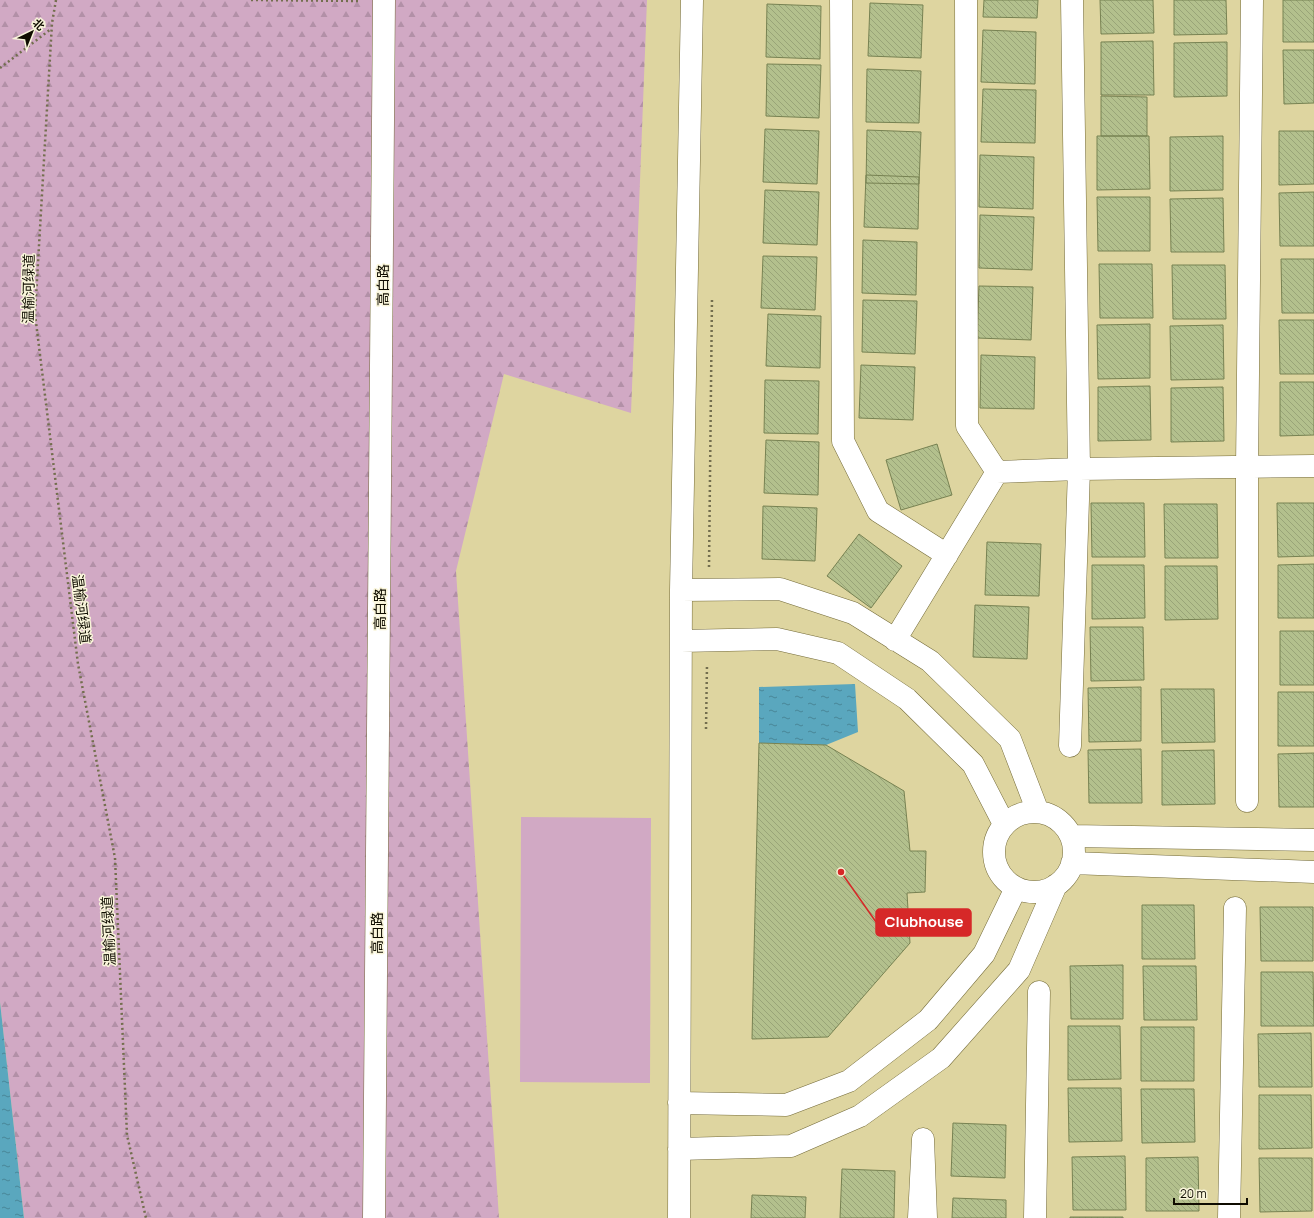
<svg xmlns="http://www.w3.org/2000/svg" width="1314" height="1218" font-family="Manrope,'Noto Sans SC',sans-serif">
  <style>
    .forest { fill: url(#forest-firs) }
    .pitch { fill: #d1a9c4 }
    .water { fill: url(#water-ripples) }
    .building { fill: url(#building-back-hatch); stroke: #778252 }
    .lines { fill: none; stroke-linecap: round; stroke-linejoin: round }
    .minor-casing { stroke: #746b39; stroke-width: 23 }
    .major-casing { stroke: #746b39; stroke-width: 23 }
    .path { stroke: #736e4e; stroke-width: 2.5; stroke-dasharray: 2 3; stroke-linecap: butt }
    .minor { stroke: #fff; stroke-width: 22 }
    .major { stroke: #fff; stroke-width: 22 }
    .labels { text-anchor: middle; dominant-baseline: central; stroke-width: 3; stroke-linejoin: round; paint-order: stroke }
    .street-label { font-size: 14px; fill: #0f0c00; stroke: #f9f5da }
    .leader { fill: none; stroke: #d62828; stroke-width: 1.5 }
    .callout-dot { fill: #d62828; stroke: #f9f5da; stroke-width: 1.5 }
    .callout { fill: #d62828; stroke: #d62828; stroke-width: 1.5 }
    .callout-label { font-size: 15px; text-anchor: middle; font-weight: bold; fill: #fff }
  </style>
  <defs>
    <pattern id="forest-firs" width="22" height="20" patternUnits="userSpaceOnUse"><rect width="22" height="20" fill="#d1a9c4"/><path d="M5 1l3.5 6h-7zM16 11l3.5 6h-7z" fill="#b290a7"/></pattern>
    <pattern id="water-ripples" width="26" height="14" patternUnits="userSpaceOnUse"><rect width="26" height="14" fill="#5aa7be"/><path d="M2 4q2-2 4 0t4 0M15 11q2-2 4 0t4 0" fill="none" stroke="#498698"/></pattern>
    <pattern id="building-back-hatch" width="6" height="6" patternUnits="userSpaceOnUse"><rect width="6" height="6" fill="#b3c08d"/><path d="M-1 5l2 2M0 0l6 6M5-1l2 2" fill="none" stroke="#99a478"/></pattern>
  </defs>
  <rect width="100%" height="100%" fill="#ded5a0"/>
  <path class="forest" d="M0,0H647L631,413L504,374L456,571L499,1218H24L0,1002Z"/>
  <path class="pitch" d="M521,817L651,818L650,1083L520,1082Z"/>
  <path class="water" d="M855,684L858,732L826,745L759,743V687Z
    M0,1002L24,1218H0Z"/>
  <path class="building" d="M984,0H1038L1037,18L983,17Z
    M1100,0H1153L1154,33L1101,34Z
    M1174,0H1226L1227,34L1174,35Z
    M1283,0H1314V42H1283Z
    M870,3L923,5L921,58L868,56Z
    M767,4L821,6L820,59L766,57Z
    M983,30L1036,32L1035,84L981,82Z
    M1153,41L1154,95H1101V42Z
    M1227,42V96L1174,97V43Z
    M1283,50H1314V103L1284,104Z
    M767,64L821,65L819,118L766,116Z
    M867,69L921,71L919,123L866,122Z
    M983,89L1036,90L1035,143L981,142Z
    M1101,96L1147,97V136H1101Z
    M765,129L819,131L817,184L763,182Z
    M867,130L921,132L919,184L866,183Z
    M1279,131H1314V184L1279,185Z
    M1097,136H1149L1150,189L1097,190Z
    M1223,136V190L1170,191V137Z
    M980,155L1034,157L1033,209L979,207Z
    M866,175L919,177L918,229L864,227Z
    M765,190L819,192L817,245L763,243Z
    M1314,192V246H1280L1279,193Z
    M1097,197H1150V251H1098Z
    M1223,198L1224,252H1171L1170,199Z
    M980,215L1034,217L1032,270L979,268Z
    M863,240L917,242L916,295L862,293Z
    M763,256L817,257L815,310L761,308Z
    M1281,259H1314V313H1282Z
    M1099,264H1152L1153,318H1100Z
    M1172,265H1225L1226,319H1173Z
    M979,286L1033,287L1031,340L977,338Z
    M863,300L917,301L915,354L862,352Z
    M768,314L821,316L820,368L766,366Z
    M1279,320H1314V374H1280Z
    M1150,324V378L1098,379L1097,325Z
    M1223,325L1224,379L1171,380L1170,326Z
    M981,355L1035,357L1034,409L980,408Z
    M861,365L915,367L913,420L859,418Z
    M765,380L819,381L818,434L764,433Z
    M1280,382H1314V435L1280,436Z
    M1150,386L1151,440L1098,441V387Z
    M1223,387L1224,441L1171,442V388Z
    M766,440L819,442L818,495L764,493Z
    M937,444L952,495L901,510L886,460Z
    M1091,503H1144L1145,557H1092Z
    M1277,503H1314V556L1278,557Z
    M1164,504H1217L1218,558H1165Z
    M763,506L817,508L815,561L762,559Z
    M859,534L902,566L871,608L827,576Z
    M987,542L1041,544L1039,596L985,595Z
    M1314,564V618H1278V565Z
    M1092,565H1144L1145,618L1092,619Z
    M1165,566H1217L1218,619L1165,620Z
    M975,605L1029,607L1027,659L973,657Z
    M1090,627H1143L1144,680L1091,681Z
    M1280,631H1314V685H1280Z
    M1141,687V741L1089,742L1088,688Z
    M1161,689H1214L1215,742L1162,743Z
    M1278,692H1314V746H1278Z
    M759,743L826,745L904,791L910,851H926L925,892L907,893L910,943L828,1037L752,1039Z
    M1141,749L1142,803H1089L1088,750Z
    M1214,750L1215,804L1162,805V751Z
    M1314,753V807H1279L1278,754Z
    M1142,905H1194L1195,959H1142Z
    M1260,907H1313V961H1261Z
    M1123,965V1019H1071L1070,966Z
    M1143,966H1196L1197,1020H1144Z
    M1261,972H1313L1314,1026H1261Z
    M1068,1026H1120L1121,1079L1068,1080Z
    M1141,1027H1194V1081H1141Z
    M1311,1033L1312,1087H1259L1258,1034Z
    M1068,1088H1121L1122,1141L1069,1142Z
    M1141,1089H1194L1195,1142L1142,1143Z
    M1259,1095H1311L1312,1148L1259,1149Z
    M953,1123L1006,1125L1005,1178L951,1176Z
    M1125,1156L1126,1210H1073L1072,1157Z
    M1198,1157L1199,1211H1146V1158Z
    M1259,1158H1312V1211L1260,1212Z
    M842,1169L895,1171L894,1218H840Z
    M752,1195L806,1197L805,1218H751Z
    M953,1198L1006,1200V1218H952Z
    M1070,1217H1123V1218H1070Z"/>
  <g class="lines">
    <g class="minor-casing">
      <path id="minor" d="M841,0L843,441L878,511L947,555
        M997,472L1079,469L1314,466
        M681,590L780,589L853,613L930,661L1010,739L1038,812
        M895,640L997,472L967,426L966,0
        M681,641L777,639L838,653L907,699L973,764L1004,824
        M1070,746L1079,469L1072,0
        M1247,801V467L1252,0
        M994 852a40 40 0 1 1 80 0a40 40 0 1 1-80 0Z
        M1071,836L1314,840
        M1072,863L1314,872
        M679,1103L786,1105L849,1081L928,1020L984,954L1016,888
        M679,1149L791,1146L860,1116L941,1058L1019,970L1056,885
        M679,1218L681,590L692,0
        M919,1218L923,1139L926,1218
        M1035,1218L1039,992
        M1229,1218L1235,908"/>
    </g>
    <g class="major-casing">
      <path id="major" d="M374,1218L384,0"/>
    </g>
    <path class="path" d="M56,0L52,23L35,314L78,664L115,858L127,1135L146,1218
      M251,0L360,1
      M0,68L51,29
      M709,567L712,298
      M706,729L707,664"/>
    <use href="#minor" class="minor"/>
    <use href="#major" class="major"/>
  </g>
  <g class="labels">
    <g class="street-label">
      <text transform="translate(382 285) rotate(-90)">高白路</text>
      <text transform="translate(28 289) rotate(-89)">温榆河绿道</text>
      <text transform="translate(82 609) rotate(83)">温榆河绿道</text>
      <text transform="translate(379 609) rotate(-90)">高白路</text>
      <text transform="translate(108 931) rotate(-93)">温榆河绿道</text>
      <text transform="translate(376 933) rotate(-90)">高白路</text>
    </g>
  </g>
  <path class="leader" d="M841 872L876 922"/>
  <circle class="callout-dot" cx="841" cy="872" r="4"/>
  <rect class="callout" x="876" y="909" width="95" height="27" rx="4"/>
  <g class="callout-label">
    <text x="924" y="927">Clubhouse</text>
  </g>
  <g transform="translate(32 32) rotate(43)" stroke="#f9f5da" stroke-width="3" paint-order="stroke">
  <path d="M0-3L7 15L0 10L-7 15Z" fill="#0f0c00"/>
  <text y="-6" font-size="11" font-weight="bold" text-anchor="middle" fill="#0f0c00">北</text>
  </g>
  <path d="M1174 1198v6h73v-6" fill="none" stroke="#0f0c00" stroke-width="2"/>
  <text x="1180" y="1198" font-size="12" fill="#0f0c00" stroke="#f9f5da" stroke-width="3" paint-order="stroke">20 m</text>
</svg>
